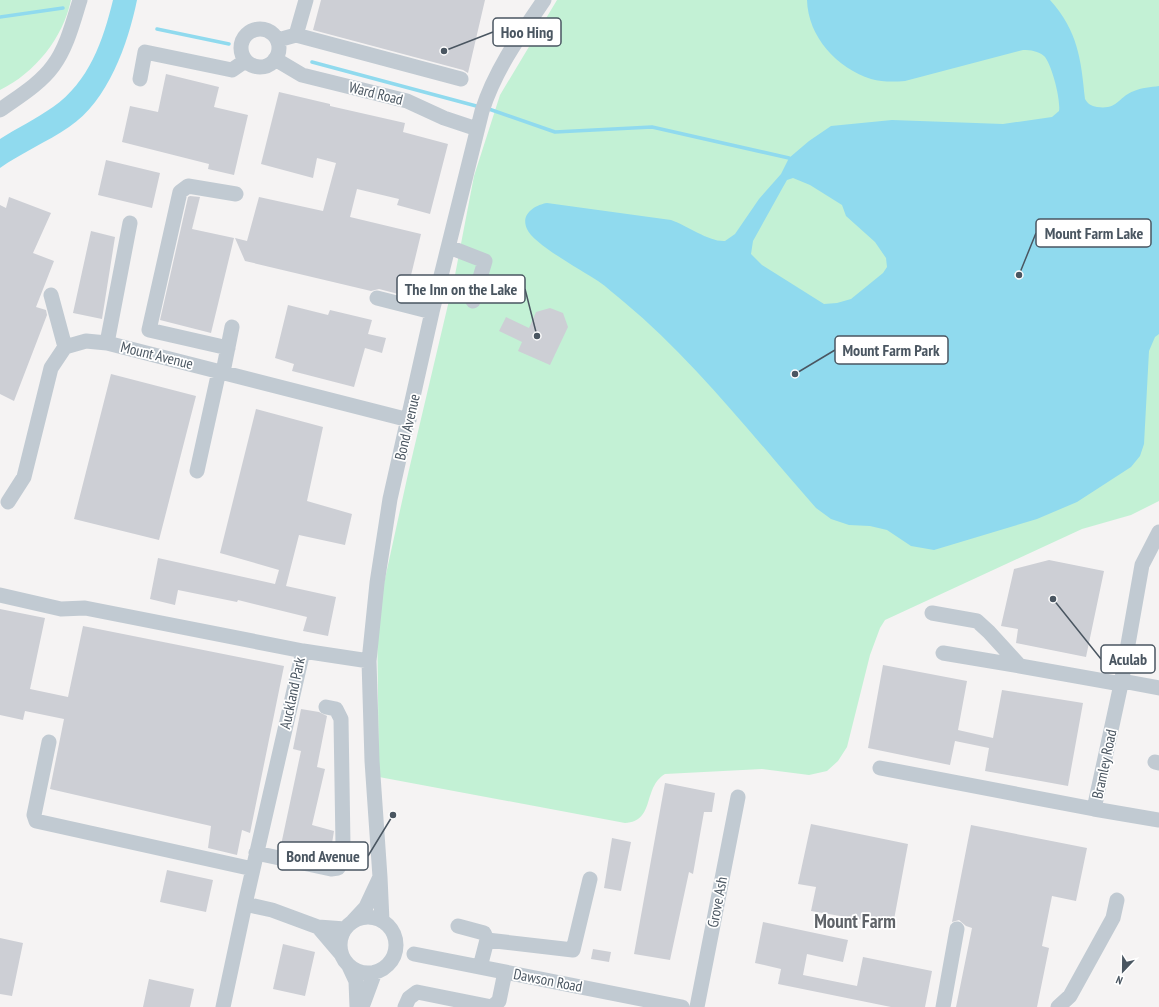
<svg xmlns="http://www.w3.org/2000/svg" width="1159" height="1007" font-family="'PT Sans Narrow',sans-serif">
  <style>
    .green { fill: #c3f1d5 }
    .water { fill: #90daee; fill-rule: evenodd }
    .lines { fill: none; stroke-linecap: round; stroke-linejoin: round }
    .stream { stroke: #90daee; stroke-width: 3.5 }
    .building { fill: #cdcfd5 }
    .minor { stroke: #c1cad2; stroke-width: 15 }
    .labels { text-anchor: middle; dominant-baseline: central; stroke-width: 3.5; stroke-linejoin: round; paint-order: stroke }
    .street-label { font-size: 15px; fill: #4a5661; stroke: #fff }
    .district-label { font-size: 19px; font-weight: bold; fill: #5f6368; stroke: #fff }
    .leader { fill: none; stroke: #4a5661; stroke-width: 1.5 }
    .callout-dot { fill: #4a5661; stroke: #fff; stroke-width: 1.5 }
    .callout { fill: #fff; stroke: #4a5661; stroke-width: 1.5 }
    .callout-label { font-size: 16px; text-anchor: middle; font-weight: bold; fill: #4a5661 }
  </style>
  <rect width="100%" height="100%" fill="#f5f3f3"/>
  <path class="green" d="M0,0H71C63,38 35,73 0,90Z
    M557,0H1159V501L1131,515L1082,529L885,620L880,628L870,655L847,747L838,761L827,771L809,775L762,769L665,774C642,788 656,821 625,823L379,777L377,615L408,474L455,275L474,176L500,95Z"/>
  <path class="water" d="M113,0H137C128,44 108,101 69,127C47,142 21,153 0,168V139C17,128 36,119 53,107C89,82 103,41 113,0Z
    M807,0H1050C1078,31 1081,59 1085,99C1088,104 1091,106 1097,107C1118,110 1118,97 1134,91C1141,88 1151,87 1159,86V334L1155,337L1149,351L1144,444L1140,456L1131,467L1077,502L1037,519L934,550L911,546L887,530L870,526L849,525L831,519L816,508C755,439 694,360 624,302C615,295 607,287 598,281C583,271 533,244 527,229C520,214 535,205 547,203L671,220C688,226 709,242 725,241L735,234L759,199L781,174L789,158L809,141L831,126L892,120L1003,124L1052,117L1059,111C1061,101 1052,64 1044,56C1038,51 1031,50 1023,50L905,81C893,82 882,82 871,79C837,68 808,37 807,0ZM793,178L810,185L842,205L846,216L875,242L886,258L887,267L883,273L851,299L837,303L824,304L762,265L751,254L753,241L783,187L787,180Z"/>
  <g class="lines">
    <path class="stream" d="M0,17L63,8
      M157,29L229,44
      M312,62L480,107
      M486,108L555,132L652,127L789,158"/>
  </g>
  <path class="building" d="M321,0H485L468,73L463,70L313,30Z
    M166,74L219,87L214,107L248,115L234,175L208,169L209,164L122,142L130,106L158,112Z
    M279,92L330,104V106L405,123L403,132L448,144L430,214L397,205L399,199L357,189L350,217L421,234L406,296L379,289L371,291L245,261L235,238L247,241L259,197L323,211L336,163L317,158L313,178L261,164Z
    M106,160L160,173L152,208L98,195Z
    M190,196L200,197L192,229L234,238L211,333L160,320L188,197Z
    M9,197L51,213L33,253L54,261L36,307L46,310L47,315L14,401L0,394V205L6,208Z
    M91,231L115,237L102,319L73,313Z
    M288,305L328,315L330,310L372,320L368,334L386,338L382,353L365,348L354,387L292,371L294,364L275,358Z
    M550,308L563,313L568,327L550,365L518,351L522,342L499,331L506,317L529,328L536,312Z
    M111,374L196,396L159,540L74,519Z
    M256,409L323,427L307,501L352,514L345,545L299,535L286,586L336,597L328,636L303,631L307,617L238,600L237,602L178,590L175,605L150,599L158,558L275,584L279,570L220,553Z
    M1049,560L1104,571L1086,657L1016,643L1018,629L1001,626L1014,569Z
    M0,609L45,618L30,689L68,697L83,626L284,666L250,833L242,830L237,855L208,848L211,826L50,789L64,719L25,711L23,720L0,715Z
    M883,665L967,681L958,730L993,738L1002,690L1083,703L1068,786L985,771L989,748L955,741L950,765L868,748Z
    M301,709L319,712L327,716L317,767L325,769L312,825L334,831L330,856L281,845L301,751L293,749Z
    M665,783L715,793L712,812H704L693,874L689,872L670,960L634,954Z
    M811,824L908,844L893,925L811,911L816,887L798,884Z
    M971,825L1087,848L1076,901L1052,896L1042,946L1049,948L1037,1007H956L972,928L966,926L959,920L952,922Z
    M612,838L631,842L621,891L604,888Z
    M167,870L213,880L206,912L160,902Z
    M763,922L848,940L843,962L807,954L803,975L857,986L863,957L932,971L925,1007H891L778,984L781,969L755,963Z
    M0,938L23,943L12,996L0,994Z
    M283,944L315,952L305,996L273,989Z
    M593,949L611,952L609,962L591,959Z
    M149,979L194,989L190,1007H143Z"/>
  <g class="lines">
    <path class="minor" d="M241 48a19 19 0 1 1 38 0a19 19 0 1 1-38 0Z
      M296,35L306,0
      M278,40L296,35L461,79
      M275,59L302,75L407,101L444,118L477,129
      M140,79L145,52L232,70L245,61
      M0,110C18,97 40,84 53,66C67,47 73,22 80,0
      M449,247L485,261L473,301
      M51,295L65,347
      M377,298L432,312
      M107,343L130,223
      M228,348L149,330L180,192L188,186L236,194
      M223,372L232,327
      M197,471L219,371
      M8,502L24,477L51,368L65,347L86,341L107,343L409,420
      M0,595L61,609L85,608L303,651L245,904
      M932,613L977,621L989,632L1020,666L1121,684
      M303,651L369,661
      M943,653L1020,666
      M1122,681L1159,688
      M49,742L34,815L36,821L253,869
      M1155,762L1159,763
      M880,768L1094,809L1121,684L1142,565L1159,532
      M1094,809L1159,820
      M256,853L331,869L338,868L343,859V845L341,719L336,709L326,707
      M380,877L372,761L369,661L377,583L390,499L432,312L482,111C495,70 520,35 544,0
      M340 945a28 28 0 1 1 56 0a28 28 0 1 1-56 0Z
      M353,921L366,907L380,877L382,921
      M458,926L484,933L487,940L480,967
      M487,940L573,950L590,879
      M341,954L318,927L345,929
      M414,954L682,1007
      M349,966L356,981L357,1007
      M223,1007L245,904L272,910L318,927
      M362,1007L375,972
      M405,1007L409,998L417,992L492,1007L499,1001L505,972
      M697,1007L738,797
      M943,1007L957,929
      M1058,1007L1070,996L1113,918L1117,900"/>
  </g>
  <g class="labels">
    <g class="street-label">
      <text transform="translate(376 93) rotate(14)">Ward Road</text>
      <text transform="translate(157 355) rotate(14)">Mount Avenue</text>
      <text transform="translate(407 427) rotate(-77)">Bond Avenue</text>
      <text transform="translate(292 693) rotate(-78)">Auckland Park</text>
      <text transform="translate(1104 764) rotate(-78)">Bramley Road</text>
      <text transform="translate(717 902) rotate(-79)">Grove Ash</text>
      <text transform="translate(548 980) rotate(11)">Dawson Road</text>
    </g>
    <g class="district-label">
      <text x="855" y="921">Mount Farm</text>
    </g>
  </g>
  <path class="leader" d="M444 51L493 32M1019 275L1036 233M537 336L525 289M795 374L835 350M1053 599L1101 659M393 815L368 856"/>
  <g class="callout-dot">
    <circle cx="444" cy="51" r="4"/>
    <circle cx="1019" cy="275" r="4"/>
    <circle cx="537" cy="336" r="4"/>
    <circle cx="795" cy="374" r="4"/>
    <circle cx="1053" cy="599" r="4"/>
    <circle cx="393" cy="815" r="4"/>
  </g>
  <g class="callout">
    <rect x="493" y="18" width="68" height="28" rx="4"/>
    <rect x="1036" y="219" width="115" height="28" rx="4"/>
    <rect x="397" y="275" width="128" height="28" rx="4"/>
    <rect x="835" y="336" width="113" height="28" rx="4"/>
    <rect x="1101" y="645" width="54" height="28" rx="4"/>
    <rect x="278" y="842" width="90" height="28" rx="4"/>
  </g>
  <g class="callout-label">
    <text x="527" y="38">Hoo Hing</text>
    <text x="1094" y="239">Mount Farm Lake</text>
    <text x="461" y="295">The Inn on the Lake</text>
    <text x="891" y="356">Mount Farm Park</text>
    <text x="1128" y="665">Aculab</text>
    <text x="323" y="862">Bond Avenue</text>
  </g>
  <g transform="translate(1123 971) rotate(202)" stroke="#ffffff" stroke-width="3" paint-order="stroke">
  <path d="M0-3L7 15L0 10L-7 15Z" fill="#4a5661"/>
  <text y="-6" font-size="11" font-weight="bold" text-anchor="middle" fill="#4a5661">N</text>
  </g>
</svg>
